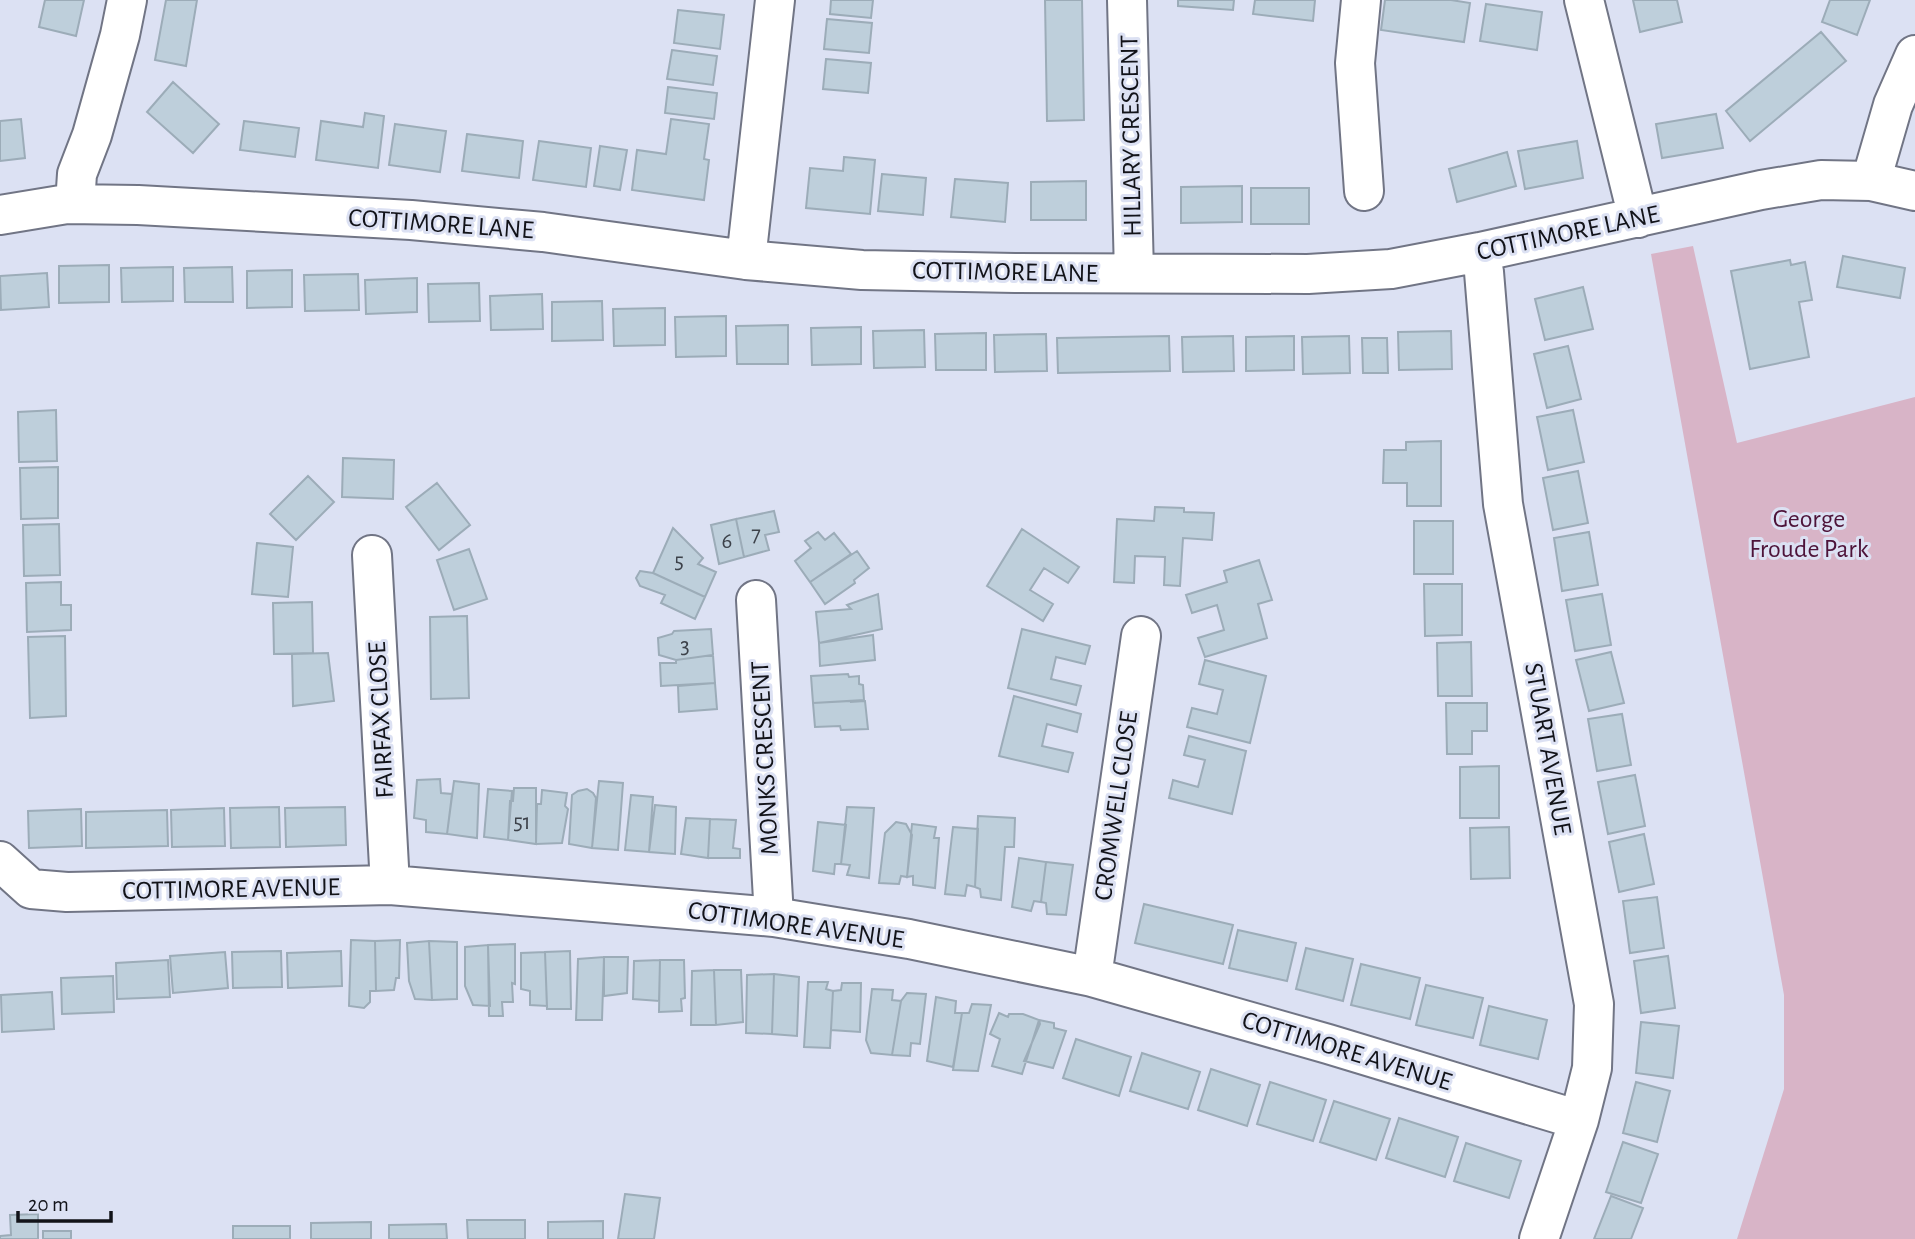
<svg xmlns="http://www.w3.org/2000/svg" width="1915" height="1239" font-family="'Alegreya Sans',sans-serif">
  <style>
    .green { fill: #d8b4c7 }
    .building { fill: #becfdb; stroke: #9cacb8; stroke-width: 2 }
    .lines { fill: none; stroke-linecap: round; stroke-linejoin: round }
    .minor-casing { stroke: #717585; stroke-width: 42 }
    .minor { stroke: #fff; stroke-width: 38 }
    .labels { text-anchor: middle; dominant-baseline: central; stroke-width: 6; stroke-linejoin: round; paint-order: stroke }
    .number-label { font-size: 23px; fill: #3d424a }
    .street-label { font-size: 26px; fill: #121319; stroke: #dce1f3 }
    .park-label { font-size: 26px; fill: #4d1339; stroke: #dce1f3 }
  </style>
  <rect width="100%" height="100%" fill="#dce1f3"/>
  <path class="green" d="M1693,246L1737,443L1915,397V1239H1737L1784,1089V995L1651,254Z"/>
  <path class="building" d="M45,0H84L76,36L39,27Z
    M166,0H197L186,66L155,60Z
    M831,0H873L871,18L830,14Z
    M1045,0H1082L1084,120L1047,121Z
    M1178,0H1234L1233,10L1178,6Z
    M1255,0H1315L1313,21L1253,14Z
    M1385,0H1451L1470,3L1464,42L1381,30Z
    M1633,0H1677L1682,22L1640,32Z
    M1830,0H1870L1857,35L1822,22Z
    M1486,4L1542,12L1537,50L1480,41Z
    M678,10L724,15L720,49L674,43Z
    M827,19L872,23L869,53L824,49Z
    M1821,32L1846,61L1750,141L1726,111Z
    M672,50L717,56L713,85L667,79Z
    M826,59L871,63L868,93L823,89Z
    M173,82L219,124L193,153L147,112Z
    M668,87L717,93L714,119L665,113Z
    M365,113L384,116L378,168L316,160L321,121L363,127Z
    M1716,114L1723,148L1662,158L1656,124Z
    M21,119L25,158L0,161V121Z
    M671,119L709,124L704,159L709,160L704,200L632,190L637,150L666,154Z
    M244,121L299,128L295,157L240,150Z
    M395,124L446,131L440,172L389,165Z
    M467,134L523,141L519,178L462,171Z
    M539,141L591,148L586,187L533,180Z
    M1577,141L1583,178L1525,189L1518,151Z
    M600,146L627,150L620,190L594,186Z
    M1507,152L1516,186L1457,202L1449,169Z
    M844,157L875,160L870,214L806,208L810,168L843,171Z
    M882,174L926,178L923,215L878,211Z
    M955,179L1008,183L1005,222L951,217Z
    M1086,181V220H1031V182Z
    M1242,186V222L1181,223V187Z
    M1251,188H1309V224H1251Z
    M1843,256L1905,268L1900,298L1837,287Z
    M1790,260L1791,265L1805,262L1812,300L1799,302L1809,357L1750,369L1731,271Z
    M109,265V302L59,303V266Z
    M173,267V301L122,302L121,268Z
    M232,267L233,302H185L184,268Z
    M292,270V307L247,308V271Z
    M47,273L49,307L1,310L0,276Z
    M358,274L359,310L305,311L304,275Z
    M417,278V312L366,314L365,280Z
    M479,283L480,321L429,322L428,284Z
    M1583,287L1593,329L1545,340L1535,299Z
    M542,294L543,329L491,330L490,296Z
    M602,301L603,340L552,341V302Z
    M665,308V345L614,346L613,309Z
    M726,316V356L676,357L675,317Z
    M788,325V364H737L736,326Z
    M861,327V364L812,365L811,328Z
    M924,330L925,367L874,368L873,331Z
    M1451,331L1452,369L1399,370L1398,332Z
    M986,333V370H936L935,334Z
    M1046,334L1047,371L995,372L994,335Z
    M1169,336L1170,371L1058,373L1057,338Z
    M1233,336L1234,371L1183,372L1182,337Z
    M1294,336V370L1246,371V337Z
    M1349,336L1350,373L1303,374L1302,337Z
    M1362,338H1387L1388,373H1363Z
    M1568,346L1581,399L1547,408L1534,354Z
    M56,410L57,461L19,462L18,412Z
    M1573,410L1584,462L1548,470L1537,417Z
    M1441,441V506H1407V483H1383L1384,450H1406V442Z
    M343,458L394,460L393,499L342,497Z
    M58,467V518L21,519L20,468Z
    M1578,471L1588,523L1553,530L1543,478Z
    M308,476L334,502L296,540L270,514Z
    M437,483L470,525L439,550L406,507Z
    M1155,507L1184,508V512L1214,513L1212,540L1183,538L1180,586L1164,585L1165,557L1135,556L1134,583L1114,582L1117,519L1154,521Z
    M774,511L779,532L765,535L769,550L744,557L736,519Z
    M736,519L744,557L719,564L711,525Z
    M1414,521H1453V574H1414Z
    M59,524L60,575L24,576L23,525Z
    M673,528L703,558L698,564L716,572L705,597L653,573Z
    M1022,529L1079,567L1068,583L1044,568L1030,590L1053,604L1043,621L987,586Z
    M818,532L825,540L834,533L851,554L810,582L795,561L811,548L805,541Z
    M1589,532L1598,585L1562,591L1554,538Z
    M257,543L293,547L288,597L252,594Z
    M469,549L487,599L454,610L437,560Z
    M857,551L869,568L854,580L855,583L825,604L810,582Z
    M1259,560L1272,600L1258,604L1267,638L1205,657L1198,638L1224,630L1217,605L1192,613L1186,595L1227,582L1224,571Z
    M640,571L653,573L705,597L695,619L661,603L665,595L640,586L636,578Z
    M61,582V605H71V630L27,632L26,583Z
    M1424,584H1462V635L1425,636Z
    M878,594L882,629L819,643L816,612L851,609L847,605Z
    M1602,594L1611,645L1575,651L1566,600Z
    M312,602L313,653L274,654L273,603Z
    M467,616L469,698L431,699L430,617Z
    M711,629L713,655L676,660L659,655L658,638L672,634L674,631Z
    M1022,629L1090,646L1085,664L1056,657L1051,679L1081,686L1076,705L1008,688Z
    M873,635L875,660L820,666L819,643Z
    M65,636L66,716L30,718L28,637Z
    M1471,642L1472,696H1438L1437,643Z
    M1611,652L1624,703L1589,711L1576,660Z
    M328,653L334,701L293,706L292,654Z
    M713,655L715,683L661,686L660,663H676V660Z
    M1205,660L1266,676L1250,743L1187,727L1192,708L1217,714L1223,690L1199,684Z
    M848,674L849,677L859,676V684L863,685L864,700L813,703L811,676Z
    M715,683L717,709L679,712L678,686Z
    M1014,696L1081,714L1077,732L1047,724L1042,746L1073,753L1068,772L999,756Z
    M851,701V702L865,701L868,729L841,730L840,726L815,727L813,703Z
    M1446,703H1487V731H1472V754H1447Z
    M1622,714L1631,765L1597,771L1588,719Z
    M1189,736L1246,751L1232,814L1169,798L1173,780L1198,787L1205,760L1184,755Z
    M1499,766V818H1460V767Z
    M1635,775L1645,826L1608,834L1598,782Z
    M440,779L441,793L452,794L447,834L426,832V820L414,818L417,780Z
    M454,781L479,784L477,838L447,834Z
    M599,781L623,783L618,850L592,848Z
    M514,788H536V844L508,840L510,801H513Z
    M488,789L512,791L508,840L484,837Z
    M587,789L593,793L596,798L592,848L569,844L572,795L578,791Z
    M542,790L567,793L565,806L568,809L562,843L536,844L537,804H541Z
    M631,795L653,797L649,852L625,850Z
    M655,805L676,807L675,854L649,852Z
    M279,807L280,847L231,848L230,808Z
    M345,807L346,845L286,847L285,808Z
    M847,807L874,808L869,878L847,875L850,865L841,864Z
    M224,808L225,846L172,847L171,810Z
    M81,809L82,846L29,848L28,811Z
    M167,810L168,846L86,848V812Z
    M978,816L1015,818L1014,847H1005L1001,900L981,897L980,889L975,887Z
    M686,818L710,819L708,858L681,854Z
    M710,819L736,820L733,848L740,849V858H708Z
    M818,822L846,825L841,864H835L834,874L813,871Z
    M896,822L906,824L912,835L907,877L901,876L899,884L879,883L885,833Z
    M912,824L936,827L934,838H939L935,888L913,885V876L907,877Z
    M953,827L978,829L975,887L967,885L965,896L945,894Z
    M1509,827L1510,878L1471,879L1470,828Z
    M1644,834L1654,884L1619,892L1609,842Z
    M1019,858L1046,862L1041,902L1034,901L1031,911L1012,907Z
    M1046,862L1073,865L1066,915L1047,914L1046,903L1041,902Z
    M1657,897L1664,948L1630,953L1623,901Z
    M1144,904L1233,925L1223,964L1135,943Z
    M1238,930L1296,943L1287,981L1229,968Z
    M351,940L375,941L376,991H370V1002L364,1008L349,1006Z
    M400,940L399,978H396L394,990L376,991L375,941Z
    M429,941L457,942V999L432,1000Z
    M429,941L432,1000L415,999L409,981L407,943Z
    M515,944V984L512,983L513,1002H502L503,1016H489L488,945Z
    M488,945L490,1006L473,1005L465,986V947Z
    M1306,948L1353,959L1343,1001L1296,989Z
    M281,951L282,987L233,988L232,952Z
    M341,951L342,986L288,988L287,953Z
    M570,951L571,1009H547L545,952Z
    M225,952L228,988L173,993L170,956Z
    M545,952L547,1006L530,1005V991L521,989V953Z
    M1668,956L1675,1008L1641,1013L1634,961Z
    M604,957H628L627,993L604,996Z
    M604,957L602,1020H576L578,959Z
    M168,960L170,997L117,999L116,963Z
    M660,960H684L685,998L681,999L682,1011L659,1012Z
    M660,960L659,1001L633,999L634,961Z
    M1361,964L1420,978L1410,1019L1351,1005Z
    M714,970H741L743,1022L716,1025Z
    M714,970L716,1025H691L692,971Z
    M774,974L772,1034L746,1033L747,975Z
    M774,974L799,977L797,1036L772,1034Z
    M113,976L114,1012L62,1014L61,978Z
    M808,982H828L826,989L833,991L830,1048L804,1047Z
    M842,983H861L860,1032L831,1030L833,991L841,990Z
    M1426,985L1483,998L1473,1038L1416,1025Z
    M872,989L893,990L892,1000L901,1001L892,1055L871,1053L866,1040Z
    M52,992L54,1029L2,1032L1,995Z
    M907,993L926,994L920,1044L911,1043L910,1056L892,1055L901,1001Z
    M936,997L956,1001L955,1013H962L953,1067L927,1061Z
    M972,1004L991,1005L978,1071L953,1070L962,1013H969Z
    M1489,1006L1547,1020L1538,1059L1480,1045Z
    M999,1013L1008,1017L1009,1014H1023L1039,1020L1022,1074L992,1066L1000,1039L990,1034Z
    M1039,1020L1054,1023V1028L1066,1031L1053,1068L1024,1061L1040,1024Z
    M1641,1022L1679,1026L1673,1078L1636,1073Z
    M1076,1039L1131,1057L1119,1096L1063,1078Z
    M1142,1053L1200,1072L1188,1109L1130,1091Z
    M1211,1069L1260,1085L1247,1126L1198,1110Z
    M1270,1082L1326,1100L1313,1141L1257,1124Z
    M1636,1082L1670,1091L1657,1142L1623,1133Z
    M1334,1101L1390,1119L1376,1160L1320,1142Z
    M1399,1118L1458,1137L1445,1177L1386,1158Z
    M1623,1142L1658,1154L1641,1203L1606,1192Z
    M1466,1143L1521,1161L1509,1198L1454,1181Z
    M625,1194L660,1198L654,1239H618Z
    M1611,1196L1643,1208L1631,1239H1594Z
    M38,1214V1239H0V1236L11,1235L10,1215Z
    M467,1220H525V1239H468Z
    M603,1221V1239H548V1222Z
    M371,1222V1239H311V1223Z
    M446,1224L447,1239H389V1225Z
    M233,1226H290V1239H233Z
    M43,1231H71V1239H43Z"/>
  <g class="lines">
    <g class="minor-casing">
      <path id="minor" d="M1127,0L1134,273
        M1361,0L1355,63L1364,191
        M1584,0L1638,218
        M1871,181L1893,105L1915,55
        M75,204L77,174L92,135L120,35L127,0
        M0,215L67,204L138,205L411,220L543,232L746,260L862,270L1015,273L1308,274L1391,269L1480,252L1761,190L1821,180L1871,181L1915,191
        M1480,252L1484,272L1503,504L1594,1004L1592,1068L1579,1120L1539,1239
        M746,260L775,0
        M372,555L390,885
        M756,600L774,917
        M0,861L31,889L67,892L390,885L774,917L909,939L1092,977L1328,1044L1579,1120
        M1092,977L1141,636"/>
    </g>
    <use href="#minor" class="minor"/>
  </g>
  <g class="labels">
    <g class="number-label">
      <text x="756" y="534">7</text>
      <text x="727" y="541">6</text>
      <text x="679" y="561">5</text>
      <text x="685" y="646">3</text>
      <text x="522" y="822">51</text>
    </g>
    <g class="street-label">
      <text transform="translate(1131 136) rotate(-91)">HILLARY CRESCENT</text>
      <text transform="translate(441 224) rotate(4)">COTTIMORE LANE</text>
      <text transform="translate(1568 233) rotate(-12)">COTTIMORE LANE</text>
      <text transform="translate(1005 272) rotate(1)">COTTIMORE LANE</text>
      <text transform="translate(381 720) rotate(-93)">FAIRFAX CLOSE</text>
      <text transform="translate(1548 749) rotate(80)">STUART AVENUE</text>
      <text transform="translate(765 758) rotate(-93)">MONKS CRESCENT</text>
      <text transform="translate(1116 806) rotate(-82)">CROMWELL CLOSE</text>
      <text transform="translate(231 889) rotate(-1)">COTTIMORE AVENUE</text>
      <text transform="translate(796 925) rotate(8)">COTTIMORE AVENUE</text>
      <text transform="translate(1347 1051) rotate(17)">COTTIMORE AVENUE</text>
    </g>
    <g class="park-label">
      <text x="1809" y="519">George<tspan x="1809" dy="30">Froude Park</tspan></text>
    </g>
  </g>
  <path d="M18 1211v10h93v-10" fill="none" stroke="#121319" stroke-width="3.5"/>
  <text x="28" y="1211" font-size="21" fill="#121319" stroke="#dce1f3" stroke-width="5" paint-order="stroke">20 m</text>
</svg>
